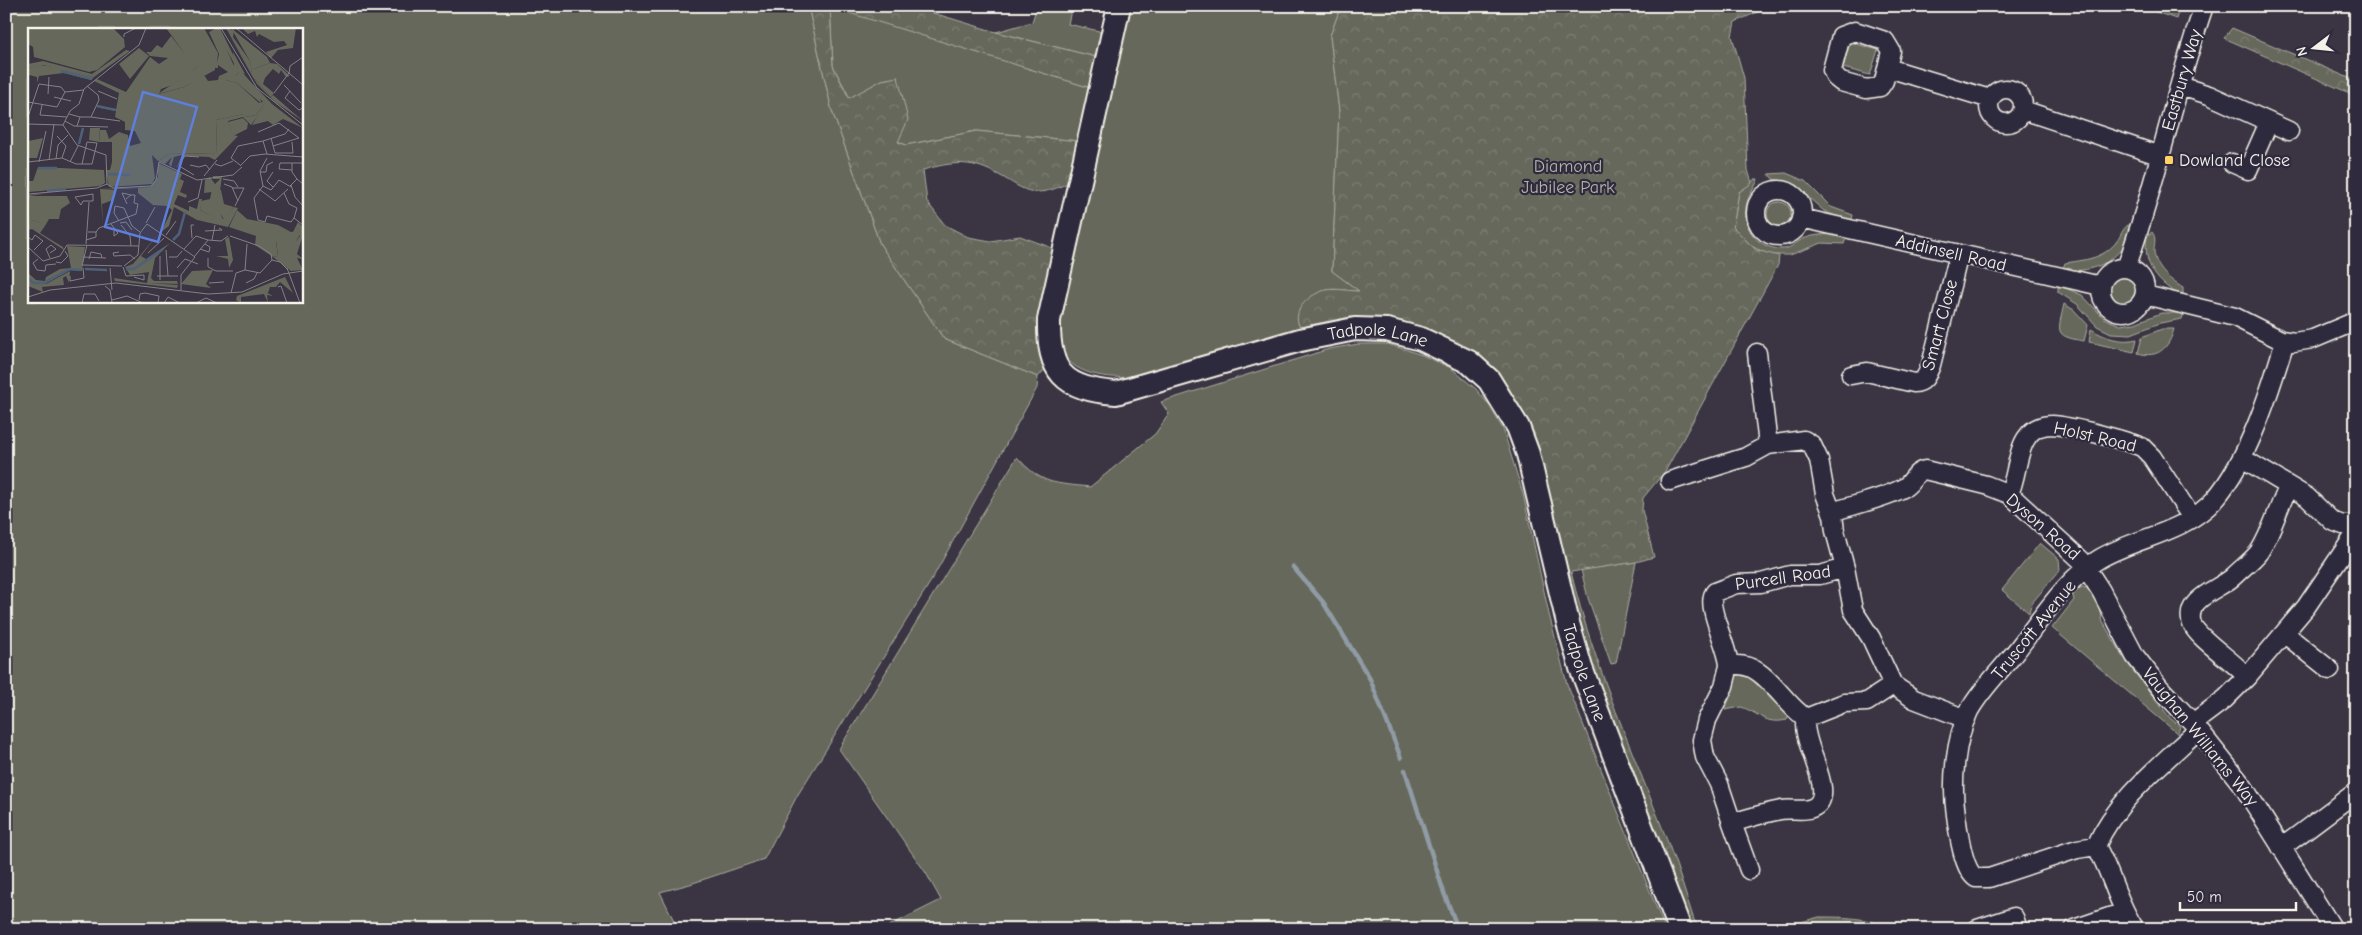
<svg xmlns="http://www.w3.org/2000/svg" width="2362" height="935" font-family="'Comic Neue',sans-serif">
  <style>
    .grass { fill: #65685a; stroke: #acaca1; fill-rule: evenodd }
    .forest { fill: url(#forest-crowns); stroke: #acaca1 }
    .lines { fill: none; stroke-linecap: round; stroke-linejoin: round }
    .stream { stroke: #909ba5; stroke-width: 4.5 }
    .minor-casing { stroke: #f4f1e8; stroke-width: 21 }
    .tertiary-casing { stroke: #f4f1e8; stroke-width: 26 }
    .minor { stroke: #2f2a3d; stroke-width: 18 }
    .tertiary { stroke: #2f2a3d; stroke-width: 22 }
    .poi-dot { fill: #ffd166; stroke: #2f2a3d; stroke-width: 2 }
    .labels { text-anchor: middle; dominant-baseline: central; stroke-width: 4.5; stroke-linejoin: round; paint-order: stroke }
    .street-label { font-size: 18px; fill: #f4f1e8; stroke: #2f2a3d }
    .poi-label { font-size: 18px; fill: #f4f1e8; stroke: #2f2a3d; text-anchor: start }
    .park-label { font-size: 18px; fill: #b4b3a8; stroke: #2f2a3d }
    .inset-river { fill: none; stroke: #4e6179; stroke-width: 2.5 }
    .inset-road { fill: none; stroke: #858085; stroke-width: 1 }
    .view { fill: #5e7fdd; fill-opacity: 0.15; stroke: #5e7fdd; stroke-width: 2.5 }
    .inset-edge { fill: none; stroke: #f4f1e8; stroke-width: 2.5 }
  </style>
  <defs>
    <pattern id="forest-crowns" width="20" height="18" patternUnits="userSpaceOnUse" patternTransform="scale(1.25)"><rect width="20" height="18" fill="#65685a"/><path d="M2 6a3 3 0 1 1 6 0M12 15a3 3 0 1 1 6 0" fill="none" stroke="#7c7e72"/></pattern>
  </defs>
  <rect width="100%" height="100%" fill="#3b3443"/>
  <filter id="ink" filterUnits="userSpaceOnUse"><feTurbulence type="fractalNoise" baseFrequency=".02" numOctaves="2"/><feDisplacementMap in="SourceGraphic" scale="10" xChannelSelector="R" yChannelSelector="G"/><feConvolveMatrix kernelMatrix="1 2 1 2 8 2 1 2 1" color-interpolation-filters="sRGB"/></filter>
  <g filter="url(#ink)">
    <path class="grass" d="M6,6H808L832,111L880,244L944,339L1038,377L1037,388L931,581L797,796L764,859L690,884L660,892L678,929H6ZM29,29H301V301H29Z
      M830,6L1091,88L1079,141L976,131L906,145L898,141V77L882,80L850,98L833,66Z
      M1037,6H1072L1068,24L1099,31L1103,43L1100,58L996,32L1032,22Z
      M1130,6H1341L1330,36L1339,111L1332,271L1359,291C1349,291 1336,288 1327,290C1312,293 1290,310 1300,327L1133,377C1103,379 1064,374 1057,339Z
      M1850,42L1878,50L1870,75L1843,68Z
      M1786,173L1805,181L1831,207L1853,215L1851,223L1824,211L1792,183L1773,179L1769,174Z
      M1755,179H1758C1755,189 1747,196 1746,207C1742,230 1760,250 1784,249C1791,248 1795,243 1801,240C1815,233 1832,234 1847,236L1844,244L1822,243L1790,255H1770L1749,245L1733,227L1739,192Z
      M1767 214a12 12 0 1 1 24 0a12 12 0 1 1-24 0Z
      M2128,225L2134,227C2120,261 2098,272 2062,271L2065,263C2084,260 2104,259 2117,241C2121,236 2122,229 2128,225Z
      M2152,232C2157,238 2154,244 2154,251C2155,268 2170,280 2183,288V297C2158,284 2142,265 2147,236Z
      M2110 290a13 13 0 1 1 26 0a13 13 0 1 1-26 0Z
      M2058,285L2082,295L2104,318L2120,325L2135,323L2161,313H2184L2182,319L2160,323L2131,334L2111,333L2097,326L2077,304L2058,292Z
      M2064,304L2074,310L2088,325L2084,341C2053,336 2058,332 2064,304Z
      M2091,329C2105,338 2121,343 2137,339L2134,352L2089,342Z
      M2162,329H2174C2169,348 2158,359 2138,353L2142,337Z
      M1358,344H1388L1422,355L1451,368L1476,389L1489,405L1503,429L1523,494L1549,614L1567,684L1665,929H883L941,900L926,873L839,749L1017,457C1042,485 1054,483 1090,487L1155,434L1169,414L1161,402L1329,349Z
      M2040,543L2059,559L2060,570L2031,604L2029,613L2002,590Z
      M1636,562L1616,663L1611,664L1588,598L1581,570Z
      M2082,587L2092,589L2103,611L2101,619L2128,664L2170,718L2180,726L2178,734L2052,628L2074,600L2072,593Z
      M1747,672C1749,679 1780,707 1788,717L1787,720C1764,725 1760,713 1741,707L1725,710L1733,689L1731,680L1736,673Z"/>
    <path class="forest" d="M808,6H910L996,32L1100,58L1091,88L830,7L833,66L849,98L882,80L898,77L908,120L898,142L906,145L976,131L1079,141L1070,182C1025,205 1022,183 984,168C963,160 944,164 923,170L927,202L945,225L968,237L991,241L1020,236L1055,249L1052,267L1038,313L1048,366L1038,377L944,339L880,244L832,111Z
      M1341,6H1762V10L1735,22L1732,36L1744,78L1748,170L1752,183L1739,192L1733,227L1756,250L1779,256L1778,265L1666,470L1643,498L1642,510L1654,557L1636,562L1571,572C1594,667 1635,756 1670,848C1679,871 1686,896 1694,920L1700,929H1685L1638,812L1503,389L1381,319L1351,317L1300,327C1290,310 1311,293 1326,290C1336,288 1349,291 1359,291L1332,271L1339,111L1330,36Z
      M2139,6H2180L2176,19Z
      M2232,28L2356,81V96L2224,38Z
      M1819,917C1844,917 1868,917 1891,929H1776Z"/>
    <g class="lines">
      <path class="stream" d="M1293,567L1323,602L1370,679L1401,758
        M1405,770L1444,893L1458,929"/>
      <g class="minor-casing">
        <path id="minor" d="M1855,31L1885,41L1891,51L1884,81L1880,87L1866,89L1841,82L1836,78L1832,70L1841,36Z
          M1888,68L1990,99
          M2180,86L2209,95L2289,131
          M1989 106a17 17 0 1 1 34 0a17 17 0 1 1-34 0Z
          M2023,110L2161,156
          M2232,163L2248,170L2269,122
          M1756 213a23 23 0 1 1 46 0a23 23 0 1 1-46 0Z
          M1801,218L2101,286
          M2126,268C2157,182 2174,92 2204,6
          M2101 290a22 22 0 1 1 44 0a22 22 0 1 1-44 0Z
          M2145,295L2235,317L2281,340L2294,342L2313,339L2356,321
          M1851,375L1867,372L1914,383C1925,383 1927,374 1931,365L1959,254
          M2242,458L2307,497L2332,521L2343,525H2356
          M1670,481L1746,457L1768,445
          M2009,494C2017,477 2017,449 2028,436C2033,428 2043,425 2052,425C2071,426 2124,440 2142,447L2152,457L2192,518
          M1833,515L1838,510C1858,504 1888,497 1905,487C1914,481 1914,472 1925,470L1986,485L2009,494L2081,560L2101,591L2135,656L2160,688L2193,723L2243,786L2333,929
          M1845,568L1853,610L1871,638L1893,685L1914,699L1966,719
          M2285,634L2330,670
          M1729,666C1729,648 1704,604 1715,592L1736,584L1761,583L1790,575H1820L1845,568L1835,531L1833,515L1825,494L1819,460L1812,445L1804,440L1768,445L1757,353
          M2247,677L2306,607L2356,533
          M1806,718C1780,702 1764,658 1729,666L1724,686L1707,720L1702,740L1705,757L1719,784L1732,823C1748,818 1765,813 1781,810C1791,808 1803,812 1812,808C1841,796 1798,741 1806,718L1844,703L1867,702L1893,685
          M2193,723L2225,699L2247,677C2235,662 2197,638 2192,624C2183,598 2221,589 2234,576C2242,568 2252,561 2259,552C2272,532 2278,507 2289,486
          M2198,730C2162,764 2116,800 2096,846L2077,849L1989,878H1976C1963,870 1958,830 1956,815C1951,783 1955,740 1969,711C1980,691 1999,672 2013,655C2038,624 2065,579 2099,559C2136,537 2184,534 2215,499C2249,459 2270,391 2285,341
          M1732,823L1749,870
          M2096,846C2112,873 2117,903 2135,929
          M2281,848L2356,792
          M1977,929L2014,917L2018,929
          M2074,929L2124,912"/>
      </g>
      <g class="tertiary-casing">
        <g id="tertiary">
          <path id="s1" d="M1119,6L1049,320C1048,372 1063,389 1116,393L1300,340L1355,329L1387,330L1421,339L1469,362L1489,380L1518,427L1528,454L1568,623L1581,668L1680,929"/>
        </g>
      </g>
      <use href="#minor" class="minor"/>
      <use href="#tertiary" class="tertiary"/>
    </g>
  </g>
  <rect class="poi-dot" x="2164" y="155" width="10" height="10" rx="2.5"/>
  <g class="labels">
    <g class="street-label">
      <text transform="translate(2182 80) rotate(-74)">Eastbury Way</text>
      <text transform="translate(1951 253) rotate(13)">Addinsell Road</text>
      <text transform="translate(1940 325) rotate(-75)">Smart Close</text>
      <text stroke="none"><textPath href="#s1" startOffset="708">Tadpole Lane</textPath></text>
      <text transform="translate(2095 437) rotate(13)">Holst Road</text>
      <text transform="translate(2043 527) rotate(41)">Dyson Road</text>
      <text transform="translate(1783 578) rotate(-8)">Purcell Road</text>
      <text transform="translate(2034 630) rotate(-51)">Truscott Avenue</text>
      <text stroke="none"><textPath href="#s1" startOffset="1142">Tadpole Lane</textPath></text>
      <text transform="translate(2200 737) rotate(51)">Vaughan Williams Way</text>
    </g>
    <g class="poi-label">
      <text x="2179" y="160">Dowland Close</text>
    </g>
    <g class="park-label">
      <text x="1568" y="166">Diamond<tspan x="1568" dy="21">Jubilee Park</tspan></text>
    </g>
  </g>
  <g transform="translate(28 28)">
    <rect width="275" height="275" fill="#3b3443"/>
    <path d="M0,0H85L96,11L97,19L69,42L61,44L6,29L5,19L0,16ZM138,0H176L190,25L189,35L191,26L181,4L189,0L206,38L205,24L217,46L211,44L207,48L219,50L244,76L275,100L255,91L245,97L240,93L224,97L237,75L228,87L217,89L216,86L188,92L189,125L141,126L130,133L124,127L127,150L124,156L81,159L78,142H82L84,134V114H71L72,102H78L81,111L91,104L100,107L102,118L113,115L107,103L97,102V94L87,89L88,83L67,79L88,82L91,65L66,53L69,51L98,64L122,29L131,36L140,30L122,28L118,24H123L129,17L134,20L143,8L157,26ZM190,37L200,44L191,48L190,52L180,53L176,47L156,59L131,66L133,61L147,56L169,39L190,40ZM208,49L215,52L235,74L231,75L209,55L198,52ZM197,0L224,46L222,33L203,0L239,29L242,35L226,41L227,51L243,69L245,67L275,93L247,74L229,56ZM214,0H268L265,20L250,22L243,30L238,24L259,17L256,13L246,14L231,6L229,9L227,3L220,6ZM111,20L121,28L102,51L91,36ZM12,37L27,39L66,49L63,52L36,45L11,48L9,55V49L1,47L0,52V40ZM215,90L220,95L219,101L205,108L200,94ZM15,110L9,130H0V113ZM130,135L154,146L150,156L130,152ZM184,161L193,162L196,176L206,179L196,191L193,187H181L172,182L173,173L182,171ZM2,168H39L42,175L33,181L31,191H21L17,198L6,192L1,197ZM209,182L219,191L250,197L263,204L275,202L268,213L248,214L250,228L245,229L227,217L228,208L201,199ZM42,243L41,255L38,248L35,250L36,257L14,259L15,264L0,258V251L18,256Z" fill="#65685a" fill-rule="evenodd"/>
    <path d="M192,0L212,41L239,75L223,97L215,89L200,93L205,107L210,108L187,132L181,129L156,128L148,141L154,127L146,129L143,139L141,136L144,129L137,136L130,133L141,126L189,125L188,92L216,86L218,89L228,87L237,75L232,70L234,76L209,55L198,52L203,45L207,48L211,44L193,12L189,1ZM198,0L206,3L205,9L222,33L224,45L226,41L242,35L249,36L262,48L258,49L253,42L251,46L245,41L237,50L235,56L246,65L243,69L225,49ZM98,22L102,23L66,49L15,37L0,40V36L15,33L64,46ZM187,36V42L156,59L130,66L169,39ZM10,139L76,142L77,155L72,158L0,164V153H5ZM185,148H194L192,163L176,165L177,152L182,149L187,156L192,151H185ZM130,149L149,156L152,151L156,153L152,164L159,167L158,170L150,167L146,176L161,183V178L169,181L171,171H174L172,182L181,187L190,182L195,191L206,179L210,180L200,199L169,192L146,179L141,198L133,204L144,182L139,178L125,177L110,165V160L73,162H87L85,172L74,176L75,197L72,161L122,159ZM20,165L2,168L1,196L6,192L12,195L15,192L13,195L17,198L12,205L35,219L36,222L4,201L0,202V167ZM270,194L275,199V207L269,226L275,231L269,230L275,242L263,243L245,229L250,228L248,212L268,213L272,208V203L264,206ZM130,206L113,228L118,231L142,215L127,230L123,250L126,253H149L150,256L121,255L150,257L149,260L87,253L86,250L119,255L121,244L102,247L97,239L105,236ZM201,209L205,232L201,240L200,231L188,228H200L197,211ZM39,218L57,219L54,243L42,242L17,256L8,257L0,251V245L8,252L17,253L18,249L32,241L43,240ZM185,242L178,256L183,260L153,256L164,243ZM257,249L265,265L252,254L248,259H242L240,265L236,263L245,268L239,267L240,275L236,266L213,269V275L208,272L209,268Z" fill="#65685a"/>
    <path d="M62,100H72L71,114L61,112Z" fill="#65685a"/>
    <path class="inset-river" d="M33,43L64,51M69,78L88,82M51,116L55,100M10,140H29M80,146L102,147M19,163L38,161M145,212L151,206L157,184M57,241L79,242M98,241H106L135,221M0,250L5,255H15L42,241L53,242"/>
    <path class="inset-road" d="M193,0L229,60L275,97M208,0L275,57M96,9V6L108,0M261,46L262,38L275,29M256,57L273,75M70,63L89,71M262,63L257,70L271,82L275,80M246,65L261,45M20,66L21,49M26,69L43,73M0,74L29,79L37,64L56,62M14,77L12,87L39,89M41,86L52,89L49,98M0,89L11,56L33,59L37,64M52,89H63L71,72L70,67L59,58M63,89L92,93M37,93L46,98L80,99M0,96L35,97M230,104L251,95L271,110L245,118M29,108L38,118L34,130M243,110L247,125H265L264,114M235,113L257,106L261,101M239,130L232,143L235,158L243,162L251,152L263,159M28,131L30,117L40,107M21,132L26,96M154,132L157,128L171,129M0,134L34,130L48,136H64L69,115L59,114L54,136M11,134L18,103M42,134L50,118M216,134L212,138L222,128L237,126L275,129M264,135H252L251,141L264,142M187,136L193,138L205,133M162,137L171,139L178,137L182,142M212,137L203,130L210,118L235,113L239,126M153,139L166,147M232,144H238L239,137L245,134M176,148L189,132M195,151L206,153L210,159M269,151L264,144V135H275M79,156L78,127L49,117L35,97L42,83L51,76L56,61L111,17L118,0M79,156L85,160L123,158L128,152L131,134L169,152L205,147L214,139M196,156L204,159L210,173M263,157L267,169L275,178M235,158L226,170L230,192L237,194L239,188L263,194L266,190L275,197M262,158L269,151L275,156M245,159L239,153L245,144M204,160H216L207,178M231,161L247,173L260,161M256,165L261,176L269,180L266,190M0,166L69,160L79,156M65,166V173H55L53,177L47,169ZM98,171L103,167L94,165L99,176M160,174L170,170L174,152M91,193L86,185L87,178L96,180L104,198L112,204M92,195L98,194L104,202M118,195L127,179M83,196L90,205L86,208V203M119,196L167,229L153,247V262M93,197L102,208L103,218M177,203L194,202L191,200M60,204H68L71,200L108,186L110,176L106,175L107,167H103M138,207L148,193M202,208L231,218L243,226L244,232L232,245L217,242L208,245L203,265M0,209L4,212L7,207L15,213L6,222M164,210L163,197H166M58,212L68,209V204M184,212L187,197M58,216L61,174M0,219L15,233L32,228L39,217L111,218M156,221L168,208L180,212M172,221L181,224L182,219L177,216M138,222L140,248M91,224L85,225L86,228L102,227L107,231M22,225L28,221L23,217L18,221L22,230M120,225L136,210M55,229L78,230M141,229H149L154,223M166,229L180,212L193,213L200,208M180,230V239L188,243H205M10,231L5,235L9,242L17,243L18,237L28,236M61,231L63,224L73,226L74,230M244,232L252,234L260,242M28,234L33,235L40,228L37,223M55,237L94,238M54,238L59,217M96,238L110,227L112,205L119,196M95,239L98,248L116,247V252L106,249M82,240L84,262M149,240L157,231L170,236M259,240L272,275M217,242L219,216M42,248V253L56,250L55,240M129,248H132V228M132,252V248H150M181,255L196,254M218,255L226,251L229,245M77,258L82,262L84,275M250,259L253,258L259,275M0,269L22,262L88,255L180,266L214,264L255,246L275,243M84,272L99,268L115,275M111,272L112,266L117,265L131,268L130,275M54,275L56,266H67L71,273M136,275L140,269L152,275M168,275L178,270L189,275"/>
    <path class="view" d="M115,64L169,79L130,214L77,199Z"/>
    <rect width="275" height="275" class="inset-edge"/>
  </g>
  <rect width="2362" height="935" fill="none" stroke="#2f2a3d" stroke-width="25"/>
  <rect x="12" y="12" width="2337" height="910" fill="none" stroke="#f4f1e8" stroke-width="2" filter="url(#ink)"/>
  <g transform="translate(2314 48) rotate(254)" stroke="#2f2a3d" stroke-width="4" paint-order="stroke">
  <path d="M0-4L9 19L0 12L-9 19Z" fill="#f4f1e8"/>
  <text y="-8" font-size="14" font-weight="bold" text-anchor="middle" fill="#f4f1e8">N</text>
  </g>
  <path d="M2180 902v8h116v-8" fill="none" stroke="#f4f1e8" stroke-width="2.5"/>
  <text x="2187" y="902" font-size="15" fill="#f4f1e8" stroke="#2f2a3d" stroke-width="4" paint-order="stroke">50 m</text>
</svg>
